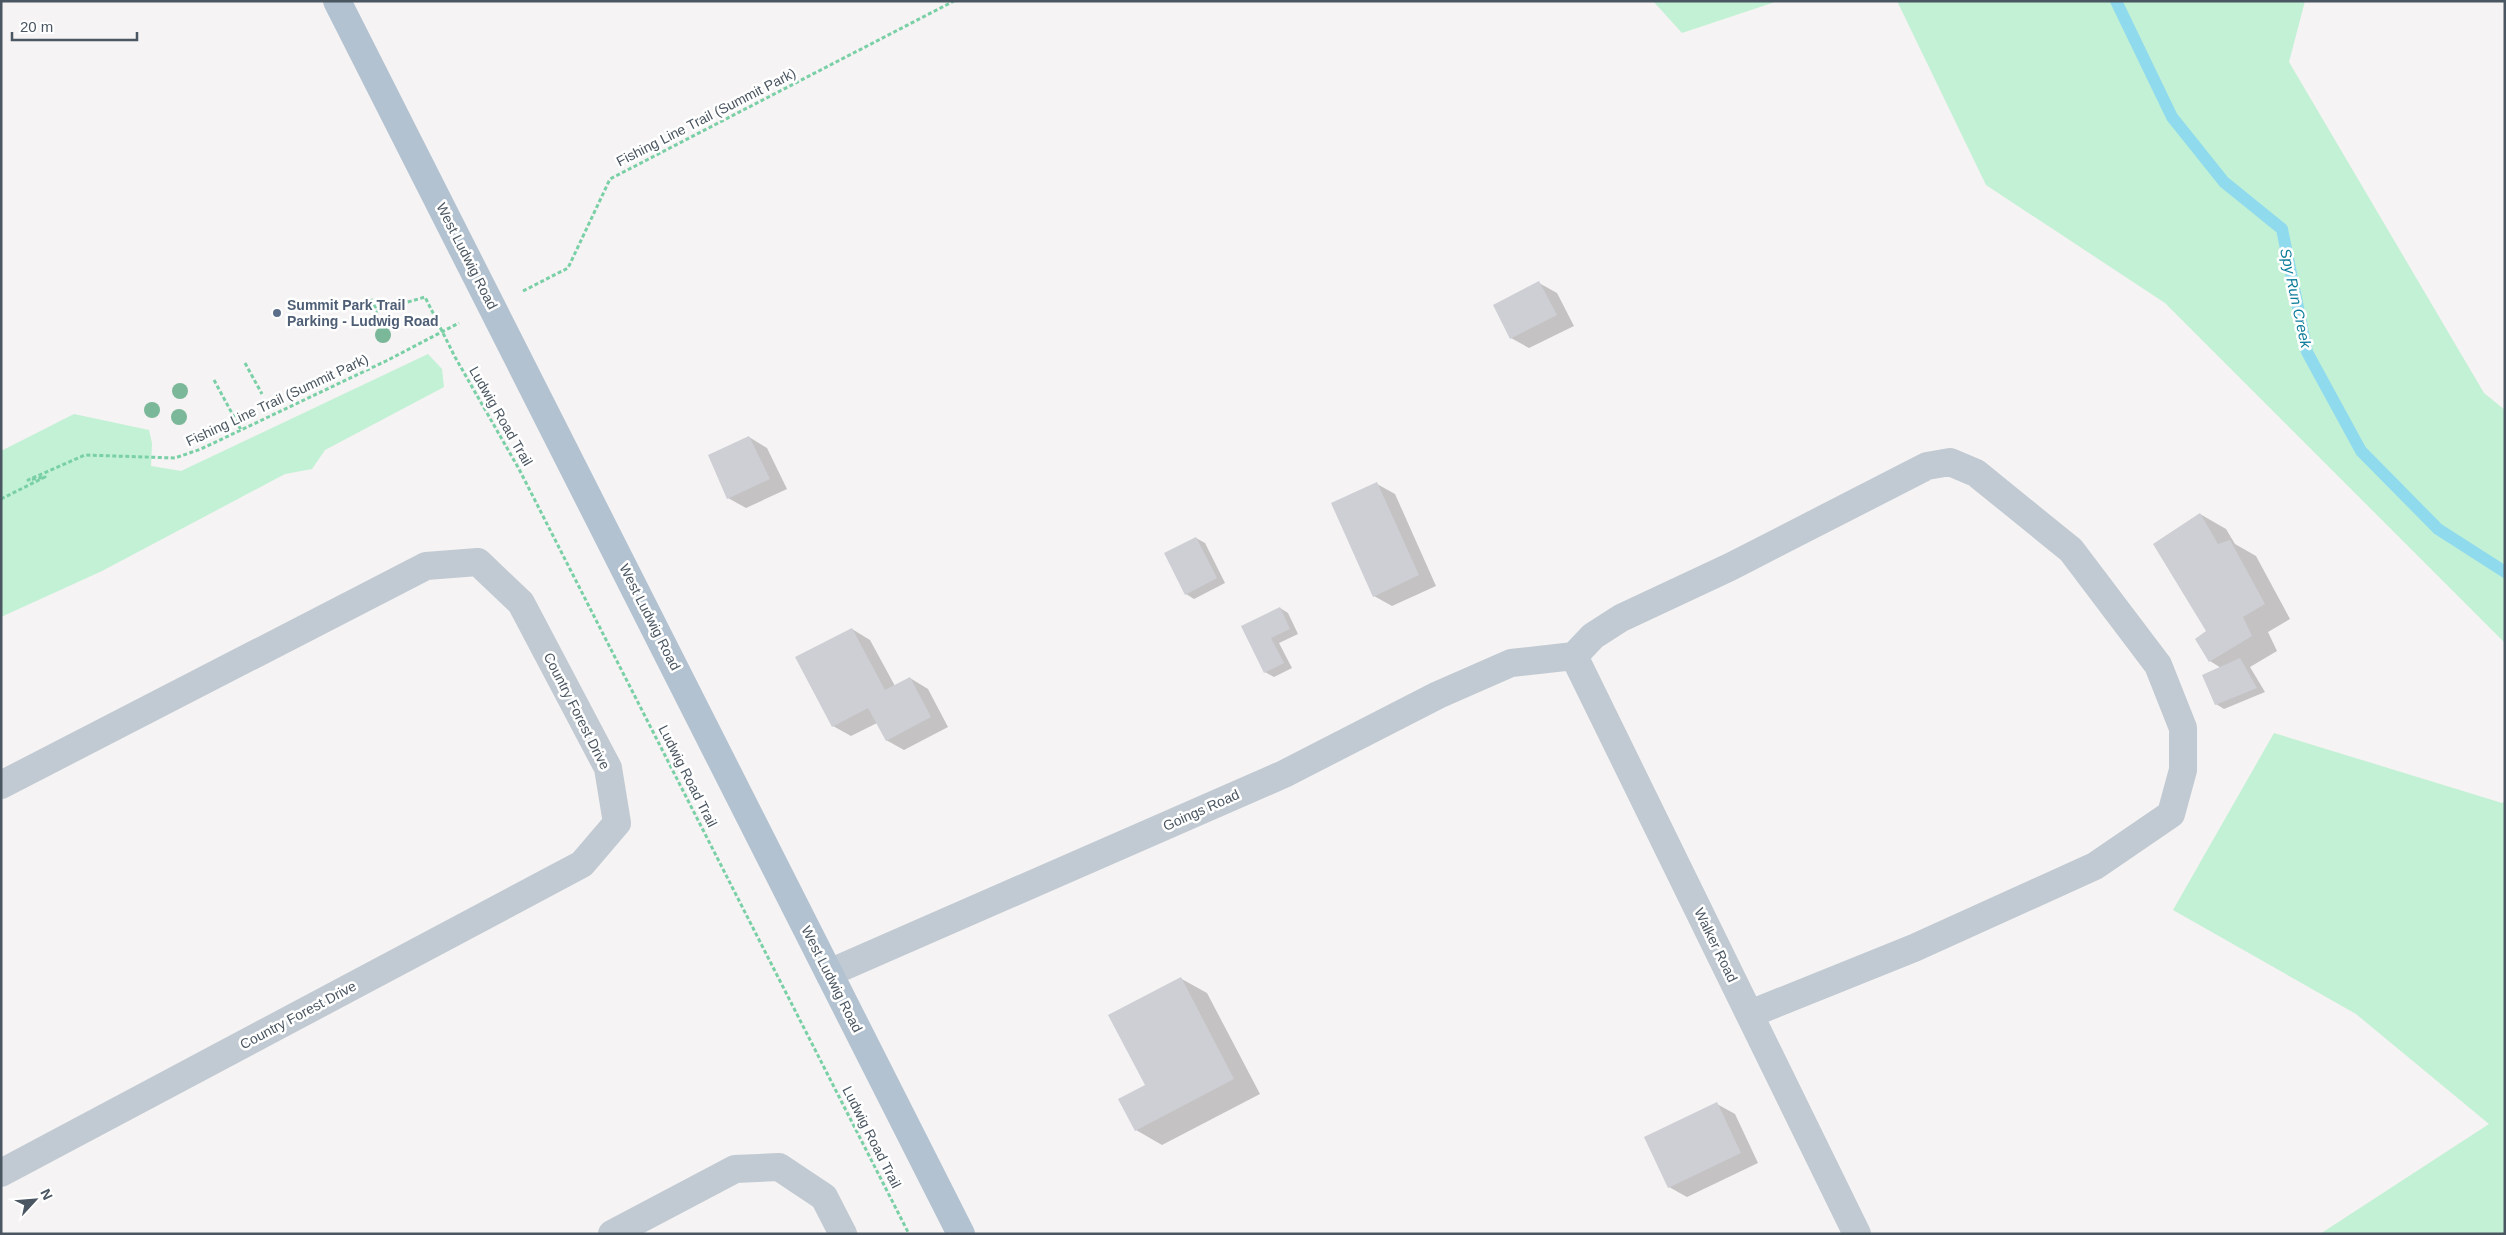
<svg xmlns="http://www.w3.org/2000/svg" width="2506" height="1235" font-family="Helvetica,sans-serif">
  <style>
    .green { fill: #c3f1d5 }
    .shadow { fill: #0003 }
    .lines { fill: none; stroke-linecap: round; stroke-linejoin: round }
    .stream { stroke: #90daee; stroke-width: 12 }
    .building { fill: #cdcfd5 }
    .path { stroke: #7ad0a6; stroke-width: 3; stroke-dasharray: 4 2.5; stroke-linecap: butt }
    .minor { stroke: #c1cad2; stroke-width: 28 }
    .major { stroke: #b3c2d1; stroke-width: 28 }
    .tree { fill: #7bb799 }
    .service-dot { fill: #5c6f8a; stroke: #fff; stroke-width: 2 }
    .labels { text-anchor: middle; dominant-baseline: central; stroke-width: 5; stroke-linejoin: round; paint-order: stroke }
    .street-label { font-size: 14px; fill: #4a5661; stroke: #fff }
    .service-label { font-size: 14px; font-weight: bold; fill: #4e5e75; stroke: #fff; text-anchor: start }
    .water-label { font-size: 15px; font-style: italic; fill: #0c7c9b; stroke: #fff }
  </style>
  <rect width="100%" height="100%" fill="#f5f3f3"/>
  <path class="green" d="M1653,1H1778L1682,33Z
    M1897,1H2305L2289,62L2484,393L2505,410V643L2165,303L1986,185Z
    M428,354L442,369L444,387L325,450L312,469L285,474L102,571L1,617V451L74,414L149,430L152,443L151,466L181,471Z
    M2274,733L2502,803L2505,801V1234H2320L2489,1124L2356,1014L2173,910Z"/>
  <path class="shadow" d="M1539,283L1557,293L1574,326L1529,348L1511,338Z
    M749,437L767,448L787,489L746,508L728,498Z
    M1377,484L1395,494L1436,586L1392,606L1374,596Z
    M2200,514L2226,529L2235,544L2256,556L2290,619L2268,632L2277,651L2250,667L2265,692L2224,709L2216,704L2221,668L2210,661Z
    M1196,538L1205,543L1225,583L1194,599L1186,594Z
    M1280,608L1288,613L1298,634L1279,643L1292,668L1274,677L1265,672L1242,627Z
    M852,629L870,640L895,686L910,678L928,689L948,727L904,750L886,740L877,723L851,736L833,726Z
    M1180,978L1207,993L1260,1094L1162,1145L1136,1130L1146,1086Z
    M1717,1104L1735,1114L1758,1163L1687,1197L1669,1187Z"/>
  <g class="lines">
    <path class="stream" d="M2116,1L2172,117L2224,182L2282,229L2307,352L2361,451L2438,529L2505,572"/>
  </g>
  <path class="building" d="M1539,281L1557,315L1510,339L1493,305Z
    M749,436L770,479L727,499L708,455Z
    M1377,482L1419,575L1373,597L1331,503Z
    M2200,513L2218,544L2230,540L2265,604L2243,617L2252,636L2209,662L2195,639L2206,631L2153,544Z
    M1196,537L1217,578L1185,595L1164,553Z
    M1280,607L1290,629L1271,638L1284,663L1264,673L1241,626Z
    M852,628L885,690L910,677L931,717L886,741L868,708L832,727L795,657Z
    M2240,658L2257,688L2215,705L2202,675Z
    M1181,977L1234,1079L1135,1131L1118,1099L1145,1085L1108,1015Z
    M1717,1102L1741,1153L1668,1188L1644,1137Z"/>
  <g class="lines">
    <path class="path" d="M523,291L568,268L610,179L954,1
      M371,299L377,311L425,297L455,357L519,469L909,1234
      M245,363L262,394
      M214,380L241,430
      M1,499L45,477L28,480L85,455L175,458L201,449L386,361L459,323"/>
    <path class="minor" d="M1574,656L1593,636L1621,618L1730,567L1927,466L1950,462L1976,473L2071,550L2158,665L2183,728V770L2171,814L2095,866L1914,948L1750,1014
      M1574,656L1857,1234
      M1,785L426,566L478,562L521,603L608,768L617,823L582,864L1,1173
      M829,973L1284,774L1438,695L1511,663L1574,656
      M612,1234L735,1169L779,1167L824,1197L843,1234"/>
    <path class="major" d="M337,1L961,1234"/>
  </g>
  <g class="tree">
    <circle cx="383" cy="335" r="8"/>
    <circle cx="180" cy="391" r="8"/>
    <circle cx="152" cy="410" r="8"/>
    <circle cx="179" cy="417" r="8"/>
  </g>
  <circle class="service-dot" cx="277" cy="313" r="5"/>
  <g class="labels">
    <g class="street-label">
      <text transform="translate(706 117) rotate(-27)">Fishing Line Trail (Summit Park)</text>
      <text transform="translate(467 256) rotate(63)">West Ludwig Road</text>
      <text transform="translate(277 400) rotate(-25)">Fishing Line Trail (Summit Park)</text>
      <text transform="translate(501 416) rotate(60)">Ludwig Road Trail</text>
      <text transform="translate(650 617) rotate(63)">West Ludwig Road</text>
      <text transform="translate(577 711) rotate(63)">Country Forest Drive</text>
      <text transform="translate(688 776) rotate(63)">Ludwig Road Trail</text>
      <text transform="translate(1201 810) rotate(-24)">Goings Road</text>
      <text transform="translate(1716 945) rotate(64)">Walker Road</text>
      <text transform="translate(832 979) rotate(63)">West Ludwig Road</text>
      <text transform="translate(298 1015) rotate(-28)">Country Forest Drive</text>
      <text transform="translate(872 1137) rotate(63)">Ludwig Road Trail</text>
    </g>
    <g class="service-label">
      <text x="287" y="305">Summit Park Trail<tspan x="287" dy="16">Parking - Ludwig Road</tspan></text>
    </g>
    <g class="water-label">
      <text transform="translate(2296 298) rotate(78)">Spy Run Creek</text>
    </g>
  </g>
  <rect width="2506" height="1235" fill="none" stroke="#4a5661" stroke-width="5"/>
  <g transform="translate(35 1200) rotate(64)" stroke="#ffffff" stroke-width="4" paint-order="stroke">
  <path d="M0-4L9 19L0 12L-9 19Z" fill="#4a5661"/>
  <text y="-8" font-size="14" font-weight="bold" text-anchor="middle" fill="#4a5661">N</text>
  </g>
  <path d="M12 32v8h125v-8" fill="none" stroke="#4a5661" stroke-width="2.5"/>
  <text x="20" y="32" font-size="15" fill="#4a5661" stroke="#ffffff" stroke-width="4" paint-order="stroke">20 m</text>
</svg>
